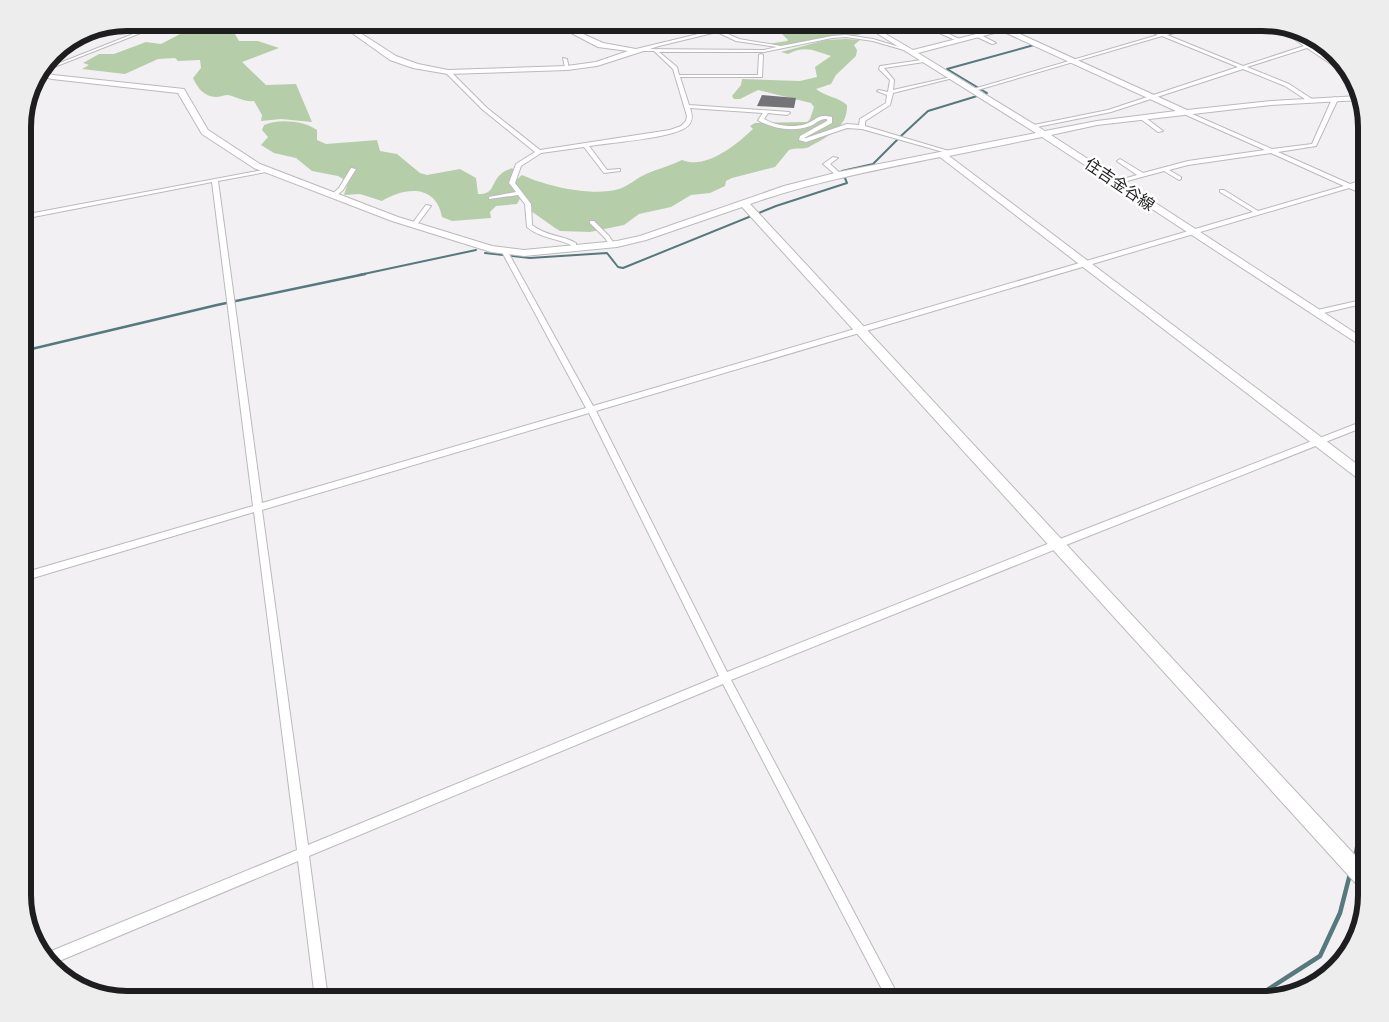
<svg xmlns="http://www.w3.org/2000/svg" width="1389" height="1022" font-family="Mulish,'Noto Sans JP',sans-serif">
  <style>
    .green { fill: #b6cdaa }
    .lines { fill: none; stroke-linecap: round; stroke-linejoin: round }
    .stream-far2 { stroke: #55797d; stroke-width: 2 }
    .stream-far1 { stroke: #55797d; stroke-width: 2.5 }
    .stream { stroke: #55797d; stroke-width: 4.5 }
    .building { fill: #747377 }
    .secondary-tunnel { stroke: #d3d0d4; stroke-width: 8; stroke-dasharray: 8 4; stroke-linecap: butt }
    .street-casing { stroke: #bbb9bc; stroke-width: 2 }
    .secondary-casing { stroke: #bbb9bc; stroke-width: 2 }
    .street { fill: #fff; fill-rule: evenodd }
    .secondary { fill: #fff; fill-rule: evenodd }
    .labels { text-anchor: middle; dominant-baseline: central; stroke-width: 5; stroke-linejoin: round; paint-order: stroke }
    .far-street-label { font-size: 16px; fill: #1e1d1f; stroke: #fff }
    .rim { fill: none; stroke: #1e1d1f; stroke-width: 6 }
  </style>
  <rect width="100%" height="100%" fill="#f3f0f4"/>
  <path class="green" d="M201,23H253L235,34L239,41H258L279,48L242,62L266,85L296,84L312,122L281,119L261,121L262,115L254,101C244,102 237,97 228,95C224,95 220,97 216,97C204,97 197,87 193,78L201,68L200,60L178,61L175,58L158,59L125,74L82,69L89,65L83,63L99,54H114L146,42L161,44Z
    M828,23H861L868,28L862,31V34C846,38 830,37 814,39C797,42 785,47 768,44L787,41L788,40L780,32L788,28L802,34C807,29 814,30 821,32L829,29Z
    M846,39L860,40L854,45L857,50L856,56L836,75L831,84L816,89C824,96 838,97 847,105C848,128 827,137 809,147C804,150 796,147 789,150L775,167L732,178L726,181L725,186L710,193L691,195L671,207L639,214L624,225L590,232L560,231L555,228L531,211L522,195L517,204L496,206L490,212L491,218L452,221L442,217C436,184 405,187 382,201L360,194L344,195L348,182L338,176L312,171L296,158L274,153L261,145L268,137L262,130L264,125C278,118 306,121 317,130V140L326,144L377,140L380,151L397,154L420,173L427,175L460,169L476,178L478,194C495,195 491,182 501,174C503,171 508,170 512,168L518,175L516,180L522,175C546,186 592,197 619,189C628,186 637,178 646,174C657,169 670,166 682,160C706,170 736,145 753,129L750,126L755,123L807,122L810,119L814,107L811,103L758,90L740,99H734L732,96L741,85L742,79L800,81L817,77L815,67L831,56C814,51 806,45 788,54L781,52L826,40Z"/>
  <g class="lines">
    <path class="stream-far2" d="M901,136L928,111L987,93L947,69L1034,45
      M485,253L530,258L607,253L618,267L623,268L776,206L847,183L842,171L873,164L897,140
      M359,275L476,250"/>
    <path class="stream-far1" d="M23,351L217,305L365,274"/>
    <path class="stream" d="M1355,859L1366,798
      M1253,999L1320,956L1340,913L1350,874"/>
  </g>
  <path class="building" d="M762,95L796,98L794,108L757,106Z"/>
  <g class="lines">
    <path class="secondary-tunnel" d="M862,23L870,27"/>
    <g class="street-casing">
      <path id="street" d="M161,23H166L39,73L42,70Z
        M966,23H970L986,33L982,34Z
        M1131,23H1136L1163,33L1201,23H1206V24L1167,35L1243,66L1304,46L1280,29L1289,32L1308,44L1317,41L1322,43L1311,46L1347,70L1352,76H1349L1307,48L1247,67L1289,84L1312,99V101H1308L1285,86L1243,69L1111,112L1032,128L1029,126L1108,110L1238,67L1162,36L974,91L970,90L1158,35Z
        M108,26V28L70,41L78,36Z
        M933,28H937L961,40L957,41L933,30Z
        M717,29L739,39L781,46L832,36L846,35L873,39L906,49L904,50L873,41L846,37L832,38L764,52H659L677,67L679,75H758L759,55L761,54L763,55L762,77H680L689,105L789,112L790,113L787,115L768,113L764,119C776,126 793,128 806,124C819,119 816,114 832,117V123L804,138H806L847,124L859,125L860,119L886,103L887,95L877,91L879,90L888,92L890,80L879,69L880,66L922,60L924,61V62L884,68L894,80L893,90L951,77L953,78L893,93L890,105L865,121V126L952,152L947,153L862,129L847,128L806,142L799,140L800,136L827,121V119C820,118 816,124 810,126C793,132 775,129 759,121L758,120L763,113L690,108C693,116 693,123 685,128C671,138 609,143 589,146L607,170L620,169V171L604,173L584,147L541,153L521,166L515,183L531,204L532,225C545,236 562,235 576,243V250H572L571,245C556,238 540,238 527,227L525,204L518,195L489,199V197L516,192L509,183L516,164L535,152L483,110L446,73V71H450L487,108L540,150L670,130L681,126L686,121L687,116L673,69L654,51H639L637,50V49L764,50L777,47L736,41L715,31Z
        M975,34H979L996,43L992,44L975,36Z
        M563,58L567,59L569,69L565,68Z
        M1335,97L1338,99L1316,146L1278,152L1350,184L1366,179V183L1355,186L1366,191V195L1349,188L596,411L727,672L1055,541L1366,420V426L1061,547L731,680L900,999H887L723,684L309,856L328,999H315L298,861L52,964L44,954L297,850L254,512L23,581V573L253,506L212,182L23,219V215L268,169L269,170L266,172L218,181L262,503L586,408L502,252L503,251L508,252L593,406L1253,212L1220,192V190H1224L1258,211L1344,186L1271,153L1188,165L1169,170L1181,177V179L1179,180L1164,171L1116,184L1113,182L1137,175L1118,162L1117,161L1120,159L1143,173L1188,161L1265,150L1186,115V113H1190L1272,149L1312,144L1332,99ZM589,413L719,676L308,845L262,510Z
        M1142,118H1146L1163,131L1158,132L1142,120Z
        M833,157L838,158L830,164L841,174V176H837L823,164Z
        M351,168L356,169L343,190L335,197H331L330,196L339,188Z
        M426,205L431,206L416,226H412L411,225Z
        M590,221H594L609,236L615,245L614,246H610L605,238L590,223Z
        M1366,255V259L1360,261L1357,259Z
        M1366,299V303L1315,315L1312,313L1313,311Z"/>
    </g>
    <g class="secondary-casing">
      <path id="secondary" d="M338,23H345L396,56L418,64L448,70L567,66L596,62L628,51L598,47L552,23H559L603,43L636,49L744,23H754L659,46L597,66L567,70L448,74L413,68L390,60Z
        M1020,23H1029L1009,29L1187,110L1271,101L1359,96L1360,100L1271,105L1097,125L1051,135L1366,340V349L1042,137L949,156L1366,471V483L1361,481L940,157C876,170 812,182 750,204L1366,867V889L1359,887L742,207L646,240L617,247L524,256L491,252L392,221L254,168L202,134L178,93L52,79L38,75L41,71L53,75L184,89L208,130L260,164L398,217L492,246L524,250L617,241L640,236L784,186L839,172L1036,133L867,27L872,26L913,50ZM1002,31L1176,111L1097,121L1045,131L918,53Z"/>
    </g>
    <use href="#street" class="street"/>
    <use href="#secondary" class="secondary"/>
  </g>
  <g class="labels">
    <g class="far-street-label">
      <text transform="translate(1120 184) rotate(34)">住吉金谷線</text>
    </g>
  </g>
  <path d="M0 0H1389V1022H0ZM127 31H1262A96 96 0 0 1 1358 127V895A96 96 0 0 1 1262 991H127A96 96 0 0 1 31 895V127A96 96 0 0 1 127 31Z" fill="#ededed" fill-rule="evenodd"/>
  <path class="rim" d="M127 31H1262A96 96 0 0 1 1358 127V895A96 96 0 0 1 1262 991H127A96 96 0 0 1 31 895V127A96 96 0 0 1 127 31Z"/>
</svg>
